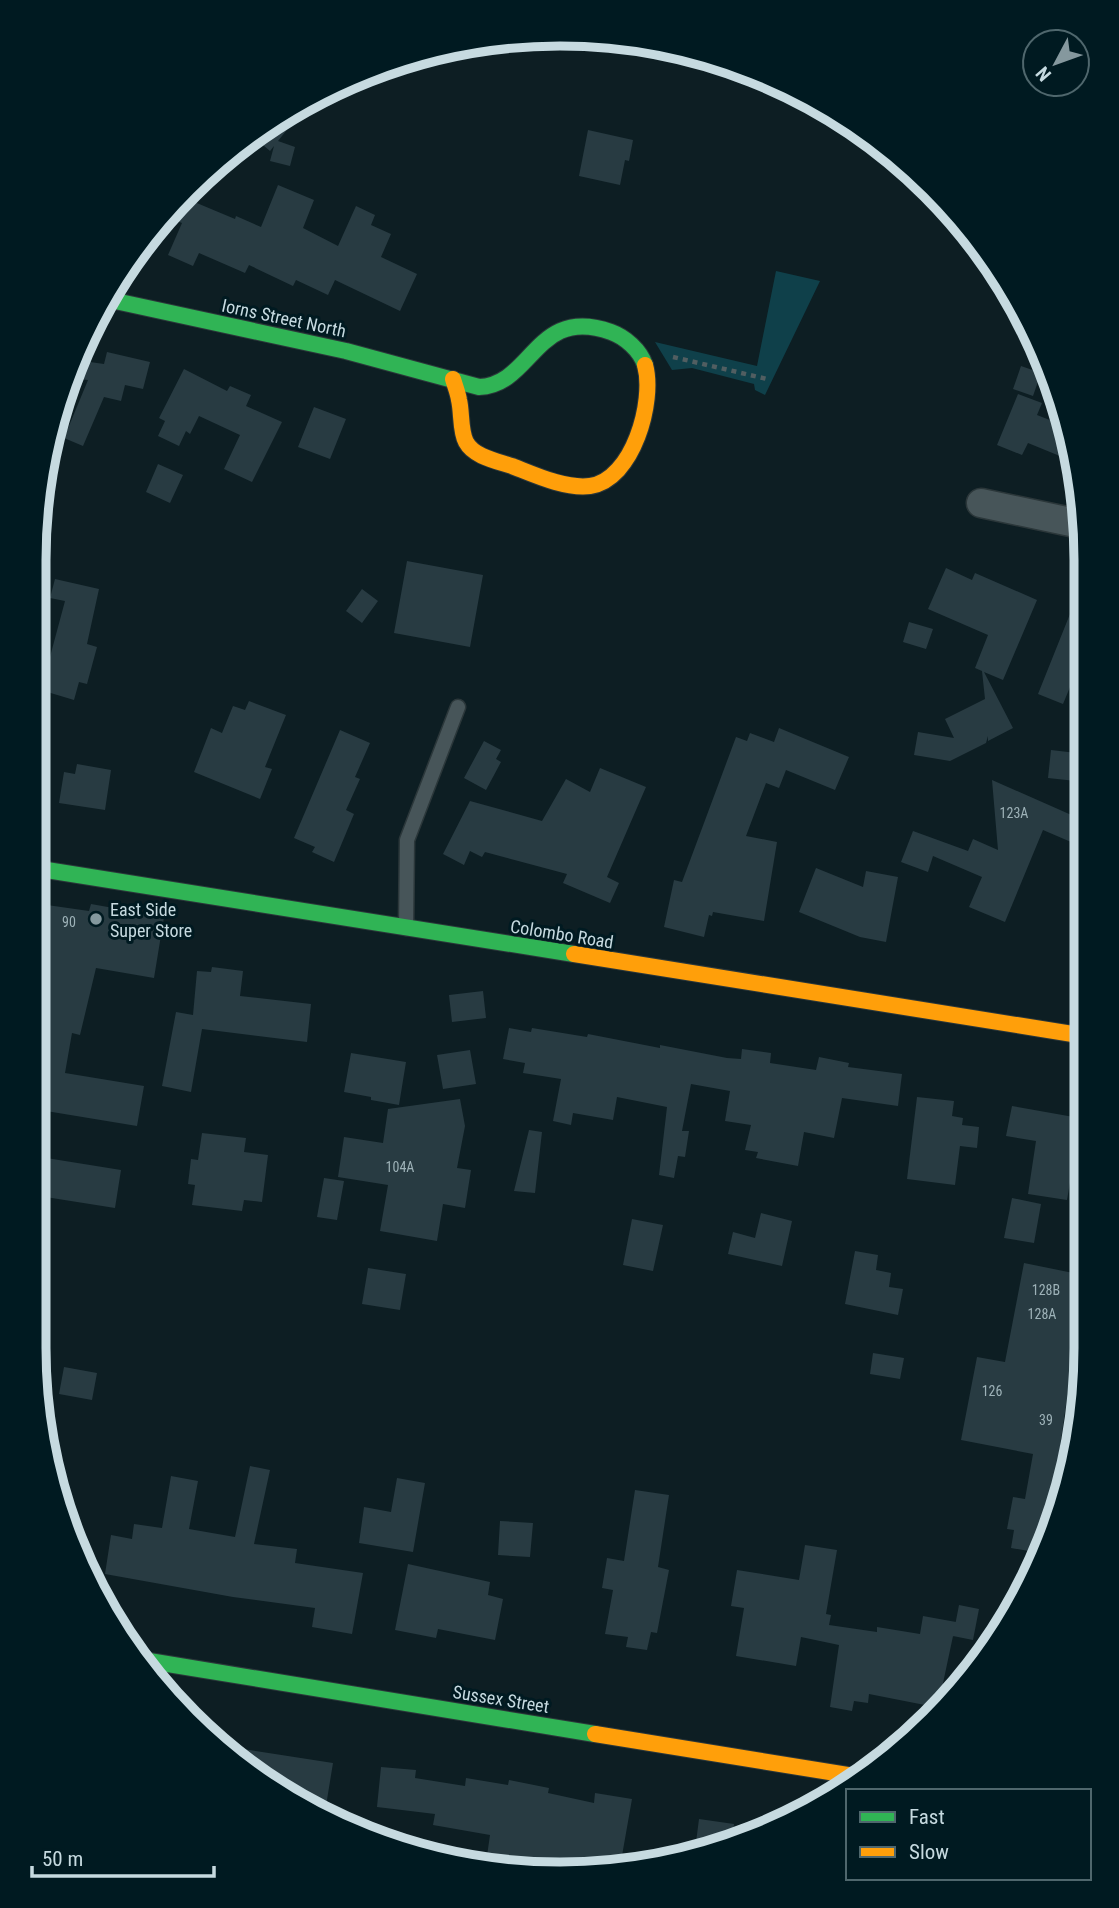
<svg xmlns="http://www.w3.org/2000/svg" width="1119" height="1908" font-family="'Roboto Condensed',sans-serif">
  <style>
    .green { fill: #0f404a }
    .building { fill: #283b42 }
    .lines { fill: none; stroke-linecap: round; stroke-linejoin: round }
    .lane-casing { stroke: #2b373a; stroke-width: 17 }
    .street-casing { stroke: #2b373a; stroke-width: 31 }
    .fast-casing { stroke: #2b373a; stroke-width: 18 }
    .slow-casing { stroke: #2b373a; stroke-width: 18 }
    .path { stroke: #515e61; stroke-width: 4.5; stroke-dasharray: 5 5; stroke-linecap: butt }
    .lane { stroke: #475559; stroke-width: 14 }
    .street { stroke: #475559; stroke-width: 28 }
    .fast { stroke: #30b455; stroke-width: 16 }
    .slow { stroke: #ff9f0a; stroke-width: 16 }
    .poi-dot { fill: #85989e; stroke: #001a21; stroke-width: 2.5 }
    .labels { text-anchor: middle; dominant-baseline: central; stroke-width: 6; stroke-linejoin: round; paint-order: stroke }
    .number-label { font-size: 14px; fill: #9eb2b8 }
    .street-label { font-size: 18px; fill: #c6dae0; stroke: #001a21 }
    .poi-label { font-size: 18px; fill: #c6dae0; stroke: #001a21; text-anchor: start }
    .rim { fill: none; stroke: #c6dae0; stroke-width: 9 }
  </style>
  <rect width="100%" height="100%" fill="#0d1e23"/>
  <path class="green" d="M776,271L820,281L765,395L755,390L754,384L692,368L672,370L655,342L757,366Z"/>
  <path class="building" d="M313,97L278,141L295,147L290,166L270,161L274,146L270,151L251,135L267,122Z
    M588,130L633,140L629,161L625,160L620,185L579,176Z
    M278,185L314,200L303,228L338,246L356,206L375,215L371,225L391,234L381,257L417,274L400,311L335,280L328,295L296,280L293,286L249,265L245,273L199,253L193,266L168,255L182,223L170,218L180,196L235,219L236,216L261,227Z
    M107,352L150,362L143,389L125,385L121,401L104,397L83,446L64,438L88,380L68,378L76,360L104,364Z
    M1021,366L1041,373L1033,396L1013,389Z
    M184,369L227,391L230,386L251,395L246,406L282,422L252,482L224,469L240,435L199,416L190,434L186,431L179,446L158,436L165,421L159,418Z
    M1018,394L1042,403L1037,415L1065,426L1072,461L1028,443L1022,455L997,445Z
    M314,407L346,419L330,459L298,447Z
    M158,464L183,475L170,503L146,492Z
    M407,561L483,575L470,647L394,633Z
    M946,568L972,580L975,573L1037,600L1003,680L984,672L1013,728L988,741V736L986,743L950,761L914,755L918,732L954,738L945,719L985,699L982,671L975,668L988,635L928,609Z
    M55,579L99,589L87,644L97,647L87,684L79,682L74,700L44,691L50,669L47,668L65,601L50,598Z
    M1084,579L1085,651L1063,704L1038,694Z
    M362,589L378,601L362,623L346,611Z
    M909,622L933,629L926,649L903,642Z
    M249,701L286,715L265,767L272,769L260,799L194,772L211,728L222,733L233,706L245,710Z
    M779,728L849,757L835,790L786,770L779,788L766,783L746,836L777,842L764,921L713,912L712,916L709,915L704,937L664,927L674,880L682,882L736,737L747,741L750,733L774,742Z
    M340,730L370,743L355,777L360,779L346,810L354,814L334,862L312,852L315,847L294,838Z
    M484,741L501,750L496,759L501,762L486,790L464,778Z
    M1051,750L1085,754V782L1048,778Z
    M77,764L111,770L105,810L59,803L64,772L75,774Z
    M600,768L646,787L607,877L619,883L610,903L563,883L567,874L485,852L482,857L470,851L464,865L443,854L470,801L542,821L566,779L590,792Z
    M992,780L1085,821V848L1043,830L1005,922L969,907L982,877L933,856L928,872L901,862L913,831L968,851L973,839L998,850Z
    M816,868L863,887L866,871L898,877L886,942L860,937L799,912Z
    M91,904L164,917L154,978L96,968L80,1035L72,1033L65,1073L144,1086L137,1126L34,1109V1072L43,1029L34,1027V913L46,915L47,905L89,911Z
    M212,967L243,971L240,996L311,1004L307,1042L202,1029L191,1092L162,1086L176,1012L193,1015L197,971L211,972Z
    M483,991L486,1018L452,1022L449,995Z
    M509,1028L531,1032L532,1028L587,1037L588,1034L660,1048V1045L727,1058L741,1059L742,1049L771,1053L770,1063L816,1070L819,1057L849,1063L848,1067L902,1074L898,1106L842,1098L834,1138L804,1132L798,1166L756,1158L758,1152L745,1150L751,1125L725,1121L730,1091L691,1084L682,1131H689L685,1157L678,1156L674,1178L659,1175L667,1107L617,1097L613,1120L573,1113L571,1125L553,1121L561,1079L523,1073L525,1063L503,1059Z
    M470,1050L476,1084L443,1089L437,1055Z
    M351,1053L406,1062L399,1105L371,1100V1097L344,1092Z
    M917,1097L954,1101L952,1116L963,1118L962,1125L979,1127L977,1148L960,1146L955,1185L907,1179Z
    M460,1099L465,1126L457,1168L471,1170L465,1208L443,1204L437,1241L380,1231L388,1185L338,1177L344,1137L383,1143L388,1109Z
    M1012,1106L1085,1119V1167L1073,1165L1067,1200L1028,1194L1036,1141L1006,1136Z
    M529,1130L542,1132L535,1193L514,1191Z
    M202,1133L246,1138L244,1152L268,1155L262,1202L244,1200L242,1211L192,1205L195,1185L188,1184L191,1159L198,1160Z
    M34,1156L121,1170L115,1208L33,1195Z
    M324,1178L344,1181L337,1220L317,1217Z
    M1012,1198L1041,1204L1034,1243L1004,1238Z
    M761,1213L792,1221L782,1266L728,1254L733,1232L755,1238Z
    M632,1219L663,1225L653,1271L623,1265Z
    M855,1251L878,1255L876,1270L891,1273L889,1287L903,1289L898,1315L845,1304Z
    M1024,1263L1083,1275L1081,1287L1085,1288L1071,1370L1084,1371L1080,1400L1067,1398L1058,1460L1063,1461L1053,1511L1059,1513L1040,1553L1011,1548L1014,1530L1007,1529L1013,1497L1025,1499L1033,1454L961,1440L977,1357L1005,1362Z
    M368,1268L406,1274L400,1310L362,1304Z
    M873,1353L904,1358L900,1379L870,1374Z
    M64,1367L97,1373L92,1400L59,1394Z
    M250,1466L270,1470L254,1544L297,1549L295,1563L363,1573L352,1634L312,1627L315,1608L233,1597L105,1574L111,1535L132,1539L134,1524L162,1528L171,1476L198,1481L189,1529L235,1537Z
    M397,1478L425,1483L413,1552L359,1543L364,1507L391,1512Z
    M635,1490L669,1495L658,1567L669,1570L657,1633L651,1632L647,1650L626,1647L628,1637L605,1634L613,1590L602,1588L607,1558L624,1561Z
    M500,1521L533,1523L530,1557L498,1555Z
    M805,1545L837,1550L826,1614L831,1615L829,1625L877,1632V1627L920,1634L923,1616L956,1622L939,1702L935,1707L869,1694L868,1703L854,1701L852,1711L830,1707L839,1645L801,1637L796,1666L736,1656L744,1608L731,1606L737,1570L799,1580Z
    M408,1564L490,1582L488,1595L503,1599L495,1640L438,1629L436,1638L395,1630Z
    M959,1605L979,1609L973,1640L953,1636Z
    M224,1746L333,1763L325,1812L267,1786Z
    M381,1767L416,1770L415,1778L465,1786L466,1778L508,1785L509,1780L549,1788L548,1793L594,1803L595,1793L632,1799L620,1867L594,1874L486,1863L490,1835L433,1825L435,1814L377,1807Z
    M699,1819L734,1824L732,1842L695,1850Z"/>
  <g class="lines">
    <g class="lane-casing">
      <path id="lane" d="M406,928L407,840L458,707"/>
    </g>
    <g class="street-casing">
      <path id="street" d="M981,503L1085,525"/>
    </g>
    <g class="fast-casing">
      <path id="fast" d="M106,299L346,351L479,387C533,385 535,305 611,332C625,337 640,350 645,365
        M34,868L574,954
        M137,1659L595,1734"/>
    </g>
    <g class="slow-casing">
      <path id="slow" d="M453,379C455,386 458,393 459,400C462,412 460,431 466,442C474,457 497,461 512,466C535,475 565,489 590,486C633,480 655,401 645,365
        M574,954L1085,1036
        M595,1734L860,1777"/>
    </g>
    <path class="path" d="M673,357L767,379"/>
    <use href="#lane" class="lane"/>
    <use href="#street" class="street"/>
    <use href="#fast" class="fast"/>
    <use href="#slow" class="slow"/>
  </g>
  <circle class="poi-dot" cx="96" cy="919" r="7"/>
  <g class="labels">
    <g class="number-label">
      <text x="1014" y="813">123A</text>
      <text x="69" y="922">90</text>
      <text x="400" y="1167">104A</text>
      <text x="1046" y="1290">128B</text>
      <text x="1042" y="1314">128A</text>
      <text x="992" y="1391">126</text>
      <text x="1046" y="1420">39</text>
    </g>
    <g class="street-label">
      <text transform="translate(284 318) rotate(12)">Iorns Street North</text>
      <text transform="translate(562 934) rotate(9)">Colombo Road</text>
      <text transform="translate(501 1699) rotate(9)">Sussex Street</text>
    </g>
    <g class="poi-label">
      <text x="110" y="909">East Side<tspan x="110" dy="21">Super Store</tspan></text>
    </g>
  </g>
  <path d="M0 0H1119V1908H0ZM560 46H560A514 514 0 0 1 1074 560V1348A514 514 0 0 1 560 1862H560A514 514 0 0 1 46 1348V560A514 514 0 0 1 560 46Z" fill="#001a21" fill-rule="evenodd"/>
  <path class="rim" d="M560 46H560A514 514 0 0 1 1074 560V1348A514 514 0 0 1 560 1862H560A514 514 0 0 1 46 1348V560A514 514 0 0 1 560 46Z"/>
  <rect x="846" y="1789" width="245" height="91" fill="#001a21" stroke="#4f676d" stroke-width="2"/>
  <rect x="860" y="1812" width="35" height="10" fill="#30b455" stroke="#4f676d" stroke-width="2"/>
  <text x="909" y="1824" font-size="21" fill="#c6dae0">Fast</text>
  <rect x="860" y="1847" width="35" height="10" fill="#ff9f0a" stroke="#4f676d" stroke-width="2"/>
  <text x="909" y="1859" font-size="21" fill="#c6dae0">Slow</text>
  <g transform="translate(1056 63) rotate(229)"><circle r="33" fill="#001a21" stroke="#4f676d" stroke-width="2"/>
  <path d="M0-5L12 26L0 18L-12 26Z" fill="#85989e"/>
  <text y="-10" font-size="19" font-weight="bold" text-anchor="middle" fill="#c6dae0">N</text>
  </g>
  <path d="M32 1866v10h182v-10" fill="none" stroke="#c6dae0" stroke-width="3.5"/>
  <text x="42" y="1866" font-size="21" fill="#c6dae0" stroke="#001a21" stroke-width="5" paint-order="stroke">50 m</text>
</svg>
